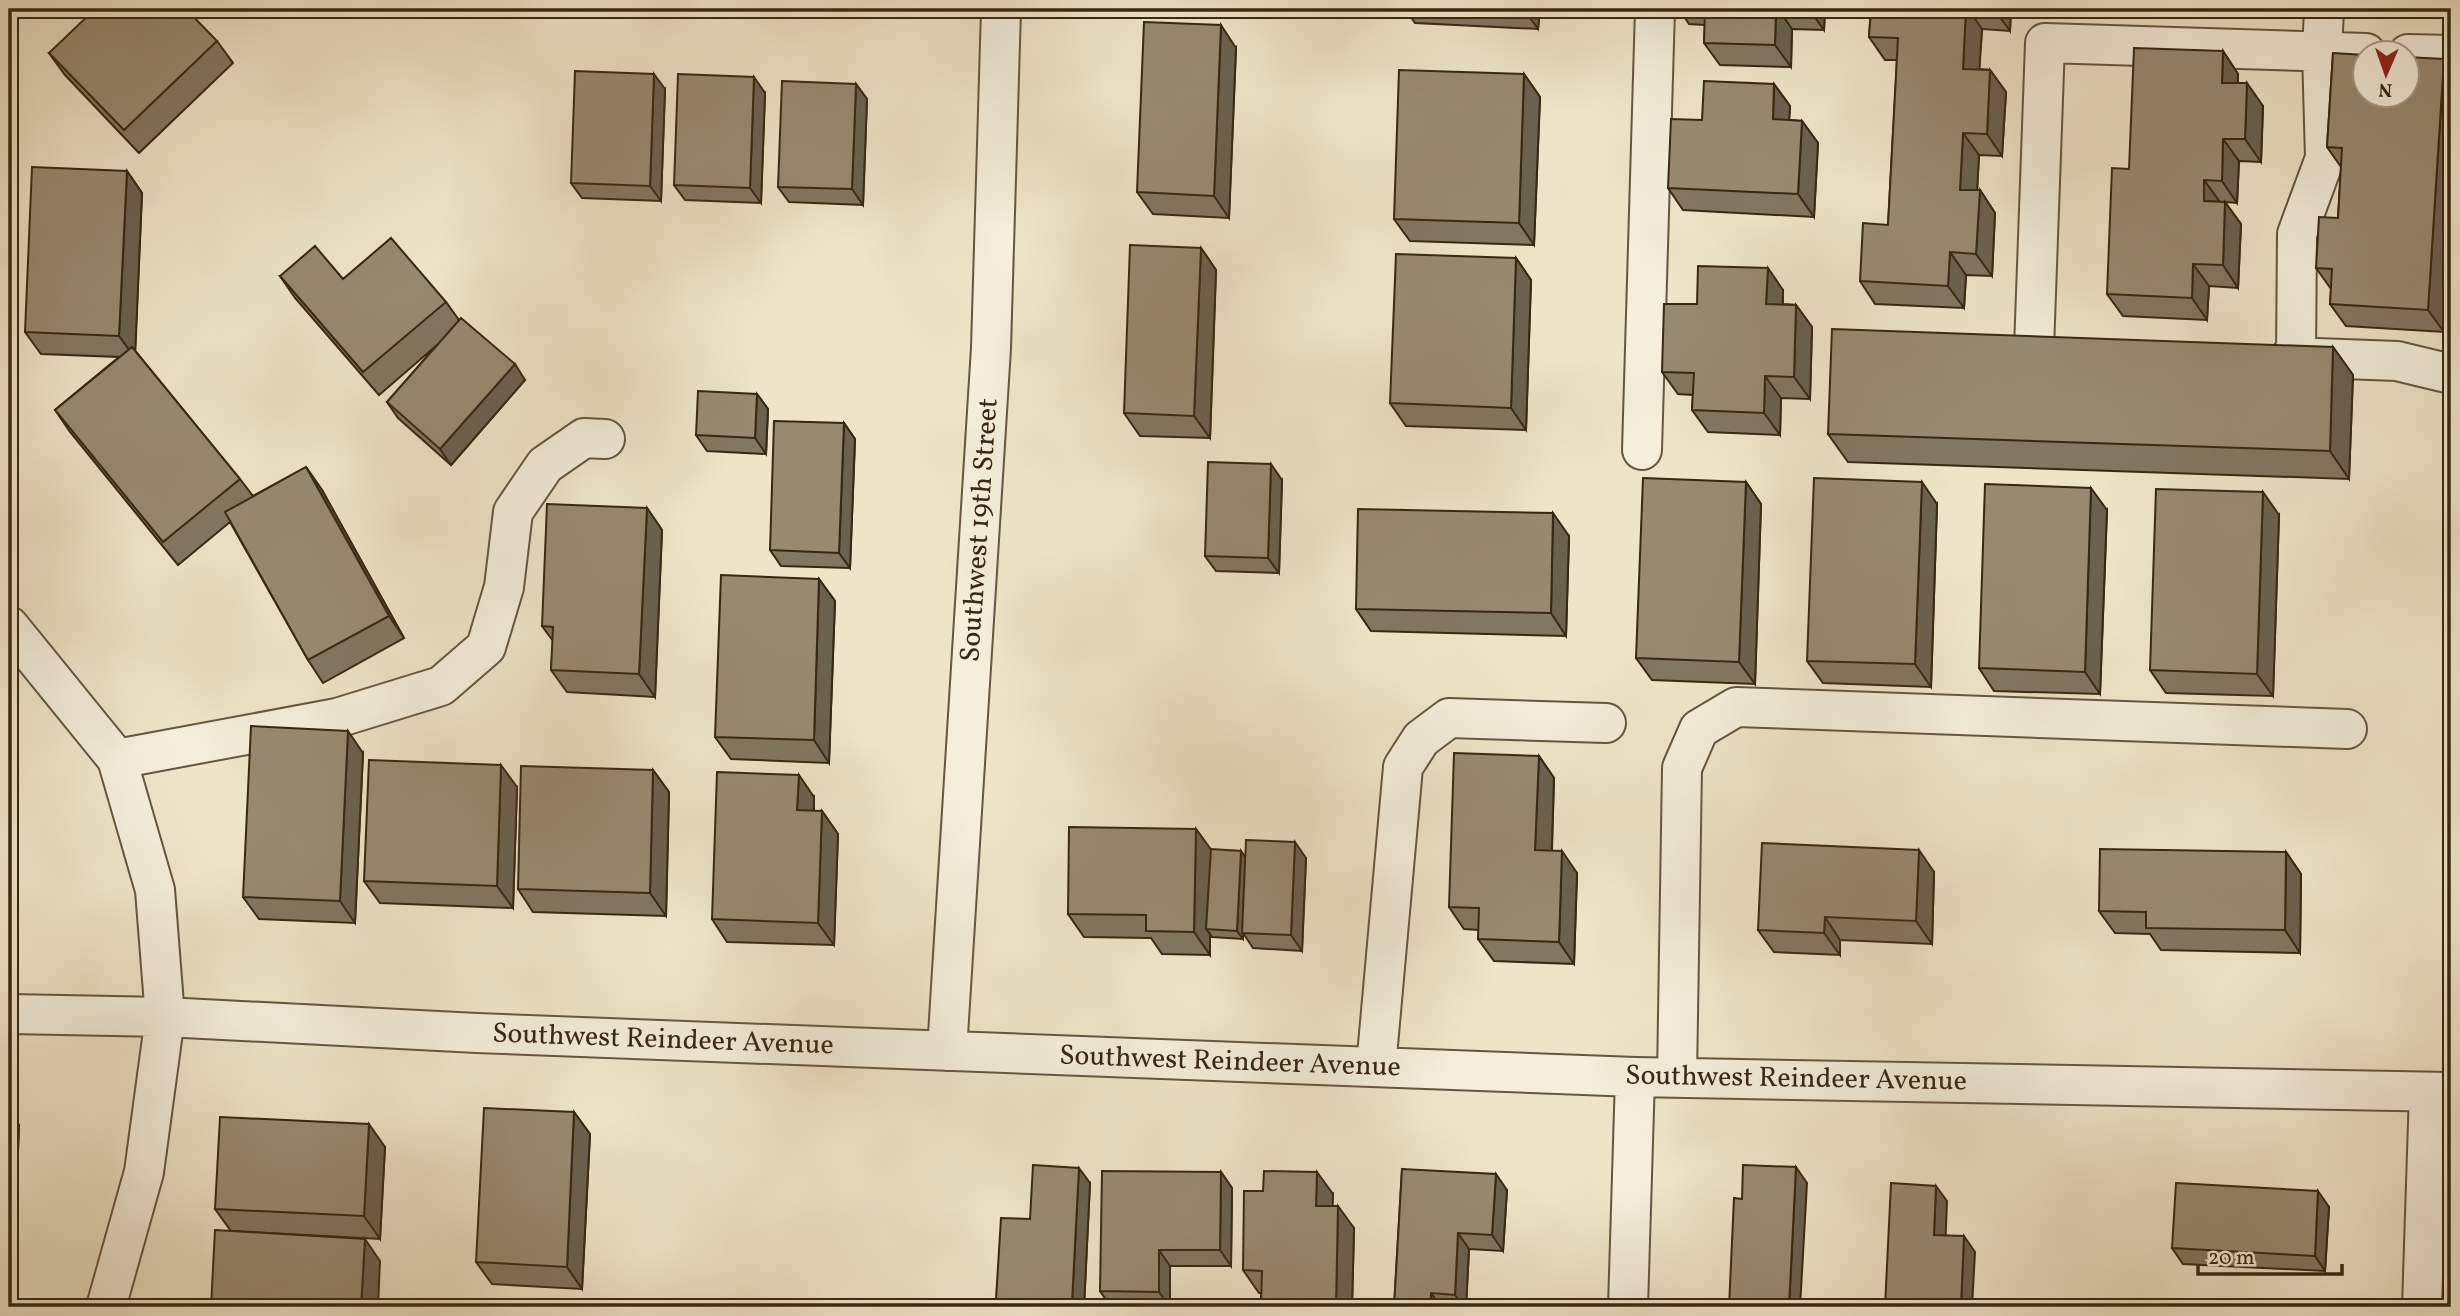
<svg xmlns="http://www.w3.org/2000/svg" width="2460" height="1316" font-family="Vollkorn,serif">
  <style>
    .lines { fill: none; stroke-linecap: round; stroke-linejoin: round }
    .minor-casing { stroke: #665640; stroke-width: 42 }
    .minor { stroke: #f4eedb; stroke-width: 38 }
    .wall { fill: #827761; stroke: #382712; stroke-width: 2 }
    .shaded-wall { fill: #6a614f; stroke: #382712; stroke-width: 2 }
    .building { fill: #978a71; stroke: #382712; stroke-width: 2 }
    .labels { text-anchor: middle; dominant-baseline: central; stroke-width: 5; stroke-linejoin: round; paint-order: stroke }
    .street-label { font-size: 28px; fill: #382712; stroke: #f4eedb }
  </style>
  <rect width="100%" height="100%" fill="#eee5c8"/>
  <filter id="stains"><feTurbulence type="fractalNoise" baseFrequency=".00286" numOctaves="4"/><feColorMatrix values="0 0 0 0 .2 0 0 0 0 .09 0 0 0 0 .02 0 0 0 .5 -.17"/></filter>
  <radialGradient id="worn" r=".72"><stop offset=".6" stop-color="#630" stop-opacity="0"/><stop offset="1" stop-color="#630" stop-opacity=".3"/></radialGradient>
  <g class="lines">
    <g class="minor-casing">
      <path id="minor" d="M2408,54L2451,55
        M2034,349L2045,43L2366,53
        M2290,357L2397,361L2451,374
        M2296,357L2297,234L2325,158L2322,52L2324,9
        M1642,450L1655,9
        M9,626L117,759L155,890L165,1017L144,1172L106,1307
        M117,759L337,718L441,686L486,647L504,587L513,512L545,465L584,438L605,439
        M9,1014L165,1017L477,1033L1635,1077L2451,1092
        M947,1051L991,348L1001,9
        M1376,1067L1403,767L1421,739L1449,718L1606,723
        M1677,1077L1682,768L1699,729L1736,707L2347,729
        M1628,1307L1635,1077
        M2422,1307L2429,1092"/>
    </g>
    <use href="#minor" class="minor"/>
  </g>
  <path class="wall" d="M1405,9H1540L1538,29L1415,23Z
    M1679,9H1825L1824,30L1792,29L1791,67L1720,65L1704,43L1705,25L1689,24Z
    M1871,9H2011L2010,31L1982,29L1979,69L1990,70L2006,92L2002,156L1979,155L1977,190H1980L1995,213L1992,276L1966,275L1964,308L1875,304L1860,281L1888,225L1897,60H1885L1869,37Z
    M2164,9H2254V15L2166,11Z
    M217,41L233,63L139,153L65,75L49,53Z
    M1236,48L1229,218L1153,214L1137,192Z
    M2223,51L2238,74V83L2263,106L2261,162L2239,161L2237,203L2225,202L2241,224L2238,288L2209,286L2207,320L2123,316L2107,294L2129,169Z
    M2333,53L2444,332L2346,326L2330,304L2331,289L2316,268L2338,218L2341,167L2327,147Z
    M1524,74L1540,97L1534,245L1410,241L1394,219Z
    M856,84L867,99L863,205L789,202L778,187Z
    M1774,84L1790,106L1789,120L1802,121L1818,143L1814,217L1683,210L1668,188L1702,120Z
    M665,89L661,201L582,198L571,183Z
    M765,93L761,203L685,200L674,185Z
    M127,171L142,193L135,351L240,479L253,496L306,467L322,490L404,638L323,683L308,660L230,522L178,565L70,432L55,410L119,357L41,354L25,332Z
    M1201,248L1216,270L1210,438L1140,436L1124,413Z
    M1516,258L1531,280L1526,430L1406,426L1390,403Z
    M280,276L343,279L446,302L459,320L525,380L451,465L398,418L387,402L437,345L379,395L295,298Z
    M1783,290V304L1796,305L1812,327L1810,399L1781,398L1780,435L1708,432L1692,410L1693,395L1678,394L1662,372L1697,304Z
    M2333,347L2353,375L2349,479L1848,462L1828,434Z
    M757,394L768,409L766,454L707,451L696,435Z
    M844,423L855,439L850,568L781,566L770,550Z
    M1282,480L1279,573L1216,571L1205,556Z
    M1746,482L1761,504L1755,684L1652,680L1636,658Z
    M1937,504L1931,687L1823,683L1807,661Z
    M647,508L662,530L655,697L567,692L551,670L553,641L542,626Z
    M2107,510L2100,694L1994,691L1979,668Z
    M2279,515L2273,696L2166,693L2150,670Z
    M1569,536L1566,636L1371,631L1356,609Z
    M819,579L835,601L829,763L731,759L715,737Z
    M363,753L355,923L259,919L243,897Z
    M1539,756L1554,778L1552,850L1577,873L1574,964L1494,961L1478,939L1479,930L1464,929L1449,907Z
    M653,770L669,792L666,916L533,912L518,889Z
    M517,787L513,908L380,903L364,881Z
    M814,797V811H822L838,834L834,945L727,942L712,919Z
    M1196,829L1211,850L1241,851L1245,857L1306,858L1302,951L1253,948L1243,933V939L1212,937L1210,934V955L1162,954L1151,938L1084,937L1068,914Z
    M2286,852L2301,874L2300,953L2161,950L2150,934L2115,933L2099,911Z
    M1934,872L1932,944L1840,940V955L1774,952L1758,930Z
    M9,1110L19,1125L15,1227L9,1226Z
    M574,1112L590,1134L582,1289L492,1284L476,1262Z
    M385,1147L380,1239L231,1231L215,1209Z
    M1402,1169L1507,1190L1503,1251L1469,1249L1466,1307H1394Z
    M1221,1172L1232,1188L1231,1266H1170V1307H1111L1100,1291Z
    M1090,1183L1084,1307H1002L996,1299L1030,1219Z
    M1333,1194L1332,1206L1354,1228L1352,1307H1263L1261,1305V1293H1259L1243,1270Z
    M2329,1207L2325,1271L2183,1264L2172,1248Z"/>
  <path class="shaded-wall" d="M1524,9H1540L1538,29Z
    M1776,9H1778L1792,29L1791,67L1775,45Z
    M1809,9H1825L1824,30Z
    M1966,9H1968L1982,29L1978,91L1963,69Z
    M1994,9H2011L2010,31Z
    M1221,25L1236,48L1229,218L1214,196Z
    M2223,51L2238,74L2237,105L2222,83Z
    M2444,59L2451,70V212L2444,332L2428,310Z
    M1990,70L2006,92L2002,156L1987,134Z
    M654,74L665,89L661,201L650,186Z
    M1524,74L1540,97L1534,245L1519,223Z
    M754,77L765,93L761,203L750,188Z
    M2247,83L2263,106L2261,162L2245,139Z
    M856,84L867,99L863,205L852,189Z
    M1774,84L1790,106L1788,141L1773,119Z
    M1802,121L1818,143L1814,217L1798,194Z
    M1963,133L1979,155L1976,212L1960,190Z
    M2223,139L2239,161L2237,203L2222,181Z
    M127,171L142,193L135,358L119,336Z
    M2204,180L2220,202L2204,201Z
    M1980,190L1995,213L1992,276L1976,254Z
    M2225,202L2241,224L2238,288L2223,265Z
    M1201,248L1216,270L1210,438L1194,416Z
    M1950,252L1966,275L1964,308L1948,286Z
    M1516,258L1531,280L1526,430L1511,408Z
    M2193,264L2209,286L2207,320L2192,298Z
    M1768,268L1783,290L1782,326L1766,304Z
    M1796,305L1812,327L1810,399L1794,377Z
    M2333,347L2353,375L2349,479L2330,451Z
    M515,364L525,380L451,465L440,449Z
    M1765,376L1781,398L1780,435L1764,413Z
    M757,394L768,409L766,454L755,438Z
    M844,423L855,439L850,568L839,553Z
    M1271,464L1282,480L1279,573L1268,558Z
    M306,467L322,490L404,638L389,616Z
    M1746,482L1761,504L1755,684L1739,662Z
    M1922,482L1937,504L1931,687L1915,664Z
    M2091,488L2107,510L2100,694L2085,672Z
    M2263,492L2279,515L2273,696L2257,674Z
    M647,508L662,530L655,697L639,674Z
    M1553,513L1569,536L1566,636L1551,613Z
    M819,579L835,601L829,763L814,740Z
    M348,731L363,753L355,923L340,901Z
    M9,740L12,745L9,809Z
    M1539,756L1554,778L1551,872L1535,850Z
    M501,765L517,787L513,908L497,886Z
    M653,770L669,792L666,916L650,893Z
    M799,775L814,797L813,833L797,810Z
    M822,811L838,834L834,945L818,923Z
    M1196,829L1212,851L1206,929L1210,934V955L1194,932Z
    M1295,842L1306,858L1302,951L1291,935Z
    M1919,850L1934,872L1932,944L1916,921Z
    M1241,851L1246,859L1243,939L1237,931Z
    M1562,851L1577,873L1574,964L1559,942Z
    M2286,852L2301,874L2300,953L2285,930Z
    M1825,917L1840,940V955L1824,933Z
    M9,1110L19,1125L15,1227L9,1218Z
    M574,1112L590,1134L582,1289L567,1267Z
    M369,1124L385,1147L380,1239L364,1216Z
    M1796,1167L1807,1183L1800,1307H1789Z
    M1079,1168L1090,1183L1084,1307H1075L1072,1303Z
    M1221,1172L1232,1188L1231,1266L1220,1250Z
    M1317,1172L1333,1194L1332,1228L1316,1206Z
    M1496,1174L1507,1190L1503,1251L1492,1235Z
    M1936,1186L1947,1201L1945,1251L1934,1235Z
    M2318,1191L2329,1207L2325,1271L2315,1256Z
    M1338,1206L1354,1228L1352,1307H1338L1336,1306Z
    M1458,1233L1469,1249L1466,1307H1464L1455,1295Z
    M1964,1236L1975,1252L1972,1307H1961Z
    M365,1239L380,1261L378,1307H361Z
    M1159,1250L1170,1266V1307L1159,1292Z
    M1431,1293L1441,1307H1430Z"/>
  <path class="building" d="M95,9H186L217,41L124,130L49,53Z
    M1705,9H1776L1775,45L1704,43Z
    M1871,9H1966L1963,69L1990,70L1987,134L1963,133L1960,190H1980L1976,254L1950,252L1948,286L1860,281L1863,223L1888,225L1898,38L1869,37Z
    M1144,22L1221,25L1214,196L1137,192Z
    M2134,48L2223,51L2222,83H2247L2245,139H2223L2222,181L2204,180V201L2225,202L2223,265L2193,264L2192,298L2107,294L2112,168L2129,169Z
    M2333,53L2365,55V94H2407V57L2444,59L2428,310L2330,304L2332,269L2316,268L2319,217L2338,218L2342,148L2327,147Z
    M1399,70L1524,74L1519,223L1394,219Z
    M575,71L654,74L650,186L571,183Z
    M678,74L754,77L750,188L674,185Z
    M782,81L856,84L852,189L778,187Z
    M1704,81L1774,84L1773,119L1802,121L1798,194L1668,188L1671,119L1702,120Z
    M32,167L127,171L119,336L25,332Z
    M391,238L446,302L363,372L280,276L315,246L343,279Z
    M1130,245L1201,248L1194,416L1124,413Z
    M1396,254L1516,258L1511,408L1390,403Z
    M1698,266L1768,268L1766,304L1796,305L1794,377L1765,376L1764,413L1692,410L1694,373L1662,372L1664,304H1697Z
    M461,318L515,364L440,449L387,402Z
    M1832,329L2333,347L2330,451L1828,434Z
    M132,347L240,479L163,542L55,410Z
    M698,391L757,394L755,438L696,435Z
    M774,421L844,423L839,553L770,550Z
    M1208,462L1271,464L1268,558L1205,556Z
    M306,467L389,616L308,660L225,512Z
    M1643,478L1746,482L1739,662L1636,658Z
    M1814,478L1922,482L1915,664L1807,661Z
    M1985,484L2091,488L2085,672L1979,668Z
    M2156,489L2263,492L2257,674L2150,670Z
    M547,504L647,508L639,674L551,670L553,627L542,626Z
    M1358,509L1553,513L1551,613L1356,609Z
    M721,575L819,579L814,740L715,737Z
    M251,726L348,731L340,901L243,897Z
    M1454,753L1539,756L1535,850L1562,851L1559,942L1478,939L1479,908L1449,907Z
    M369,760L501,765L497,886L364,881Z
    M521,766L653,770L650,893L518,889Z
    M717,772L799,775L797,810L822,811L818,923L712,919Z
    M1069,827L1196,829L1194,932L1146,931V915L1068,914Z
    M1246,840L1295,842L1291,935L1242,933Z
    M1762,843L1919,850L1916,921L1825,917L1824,933L1758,930Z
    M1211,849L1241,851L1237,931L1206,929Z
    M2100,849L2286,852L2285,930L2146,928V912L2099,911Z
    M484,1108L574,1112L567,1267L476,1262Z
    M220,1117L369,1124L364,1216L215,1209Z
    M1033,1165L1079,1168L1072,1303L996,1299L1001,1218L1030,1219Z
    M1743,1165L1796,1167L1789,1307H1729L1734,1198L1742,1199Z
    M1402,1169L1496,1174L1492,1235L1458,1233L1455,1295L1431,1293L1430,1307H1394Z
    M1102,1171L1221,1172L1220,1250H1159V1292L1100,1291Z
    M1264,1171L1317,1172L1316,1206H1338L1336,1306L1261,1305L1262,1271L1243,1270L1244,1191H1263Z
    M1891,1183L1936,1186L1934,1235L1964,1236L1961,1307H1885Z
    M2176,1183L2318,1191L2315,1256L2172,1248Z
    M215,1230L365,1239L361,1307H211Z"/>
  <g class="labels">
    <g class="street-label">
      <text transform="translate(980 530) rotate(-86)">Southwest 19th Street</text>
      <text transform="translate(663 1040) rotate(2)">Southwest Reindeer Avenue</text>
      <text transform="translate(1230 1062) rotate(2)">Southwest Reindeer Avenue</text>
      <text transform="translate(1796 1079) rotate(1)">Southwest Reindeer Avenue</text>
    </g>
  </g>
  <rect width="2460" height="1316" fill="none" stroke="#eee5c8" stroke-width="35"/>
  <rect x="10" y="10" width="2439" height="1295" fill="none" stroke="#382712" stroke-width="3.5"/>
  <rect x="18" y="18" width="2425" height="1281" fill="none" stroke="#382712" stroke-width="2"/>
  <g transform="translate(2386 74) rotate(182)"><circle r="33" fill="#f4eedb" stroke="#a99e8b" stroke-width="2"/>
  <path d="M0-5L12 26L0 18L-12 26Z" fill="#8f2418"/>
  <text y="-10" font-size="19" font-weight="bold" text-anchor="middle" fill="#382712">N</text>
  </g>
  <path d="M2198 1264v10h144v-10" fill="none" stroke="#382712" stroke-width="3.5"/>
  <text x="2208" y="1264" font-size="21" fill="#382712" stroke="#f4eedb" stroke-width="5" paint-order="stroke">20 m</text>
  <rect width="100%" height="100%" filter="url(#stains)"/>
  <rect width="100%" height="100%" fill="url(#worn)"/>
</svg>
